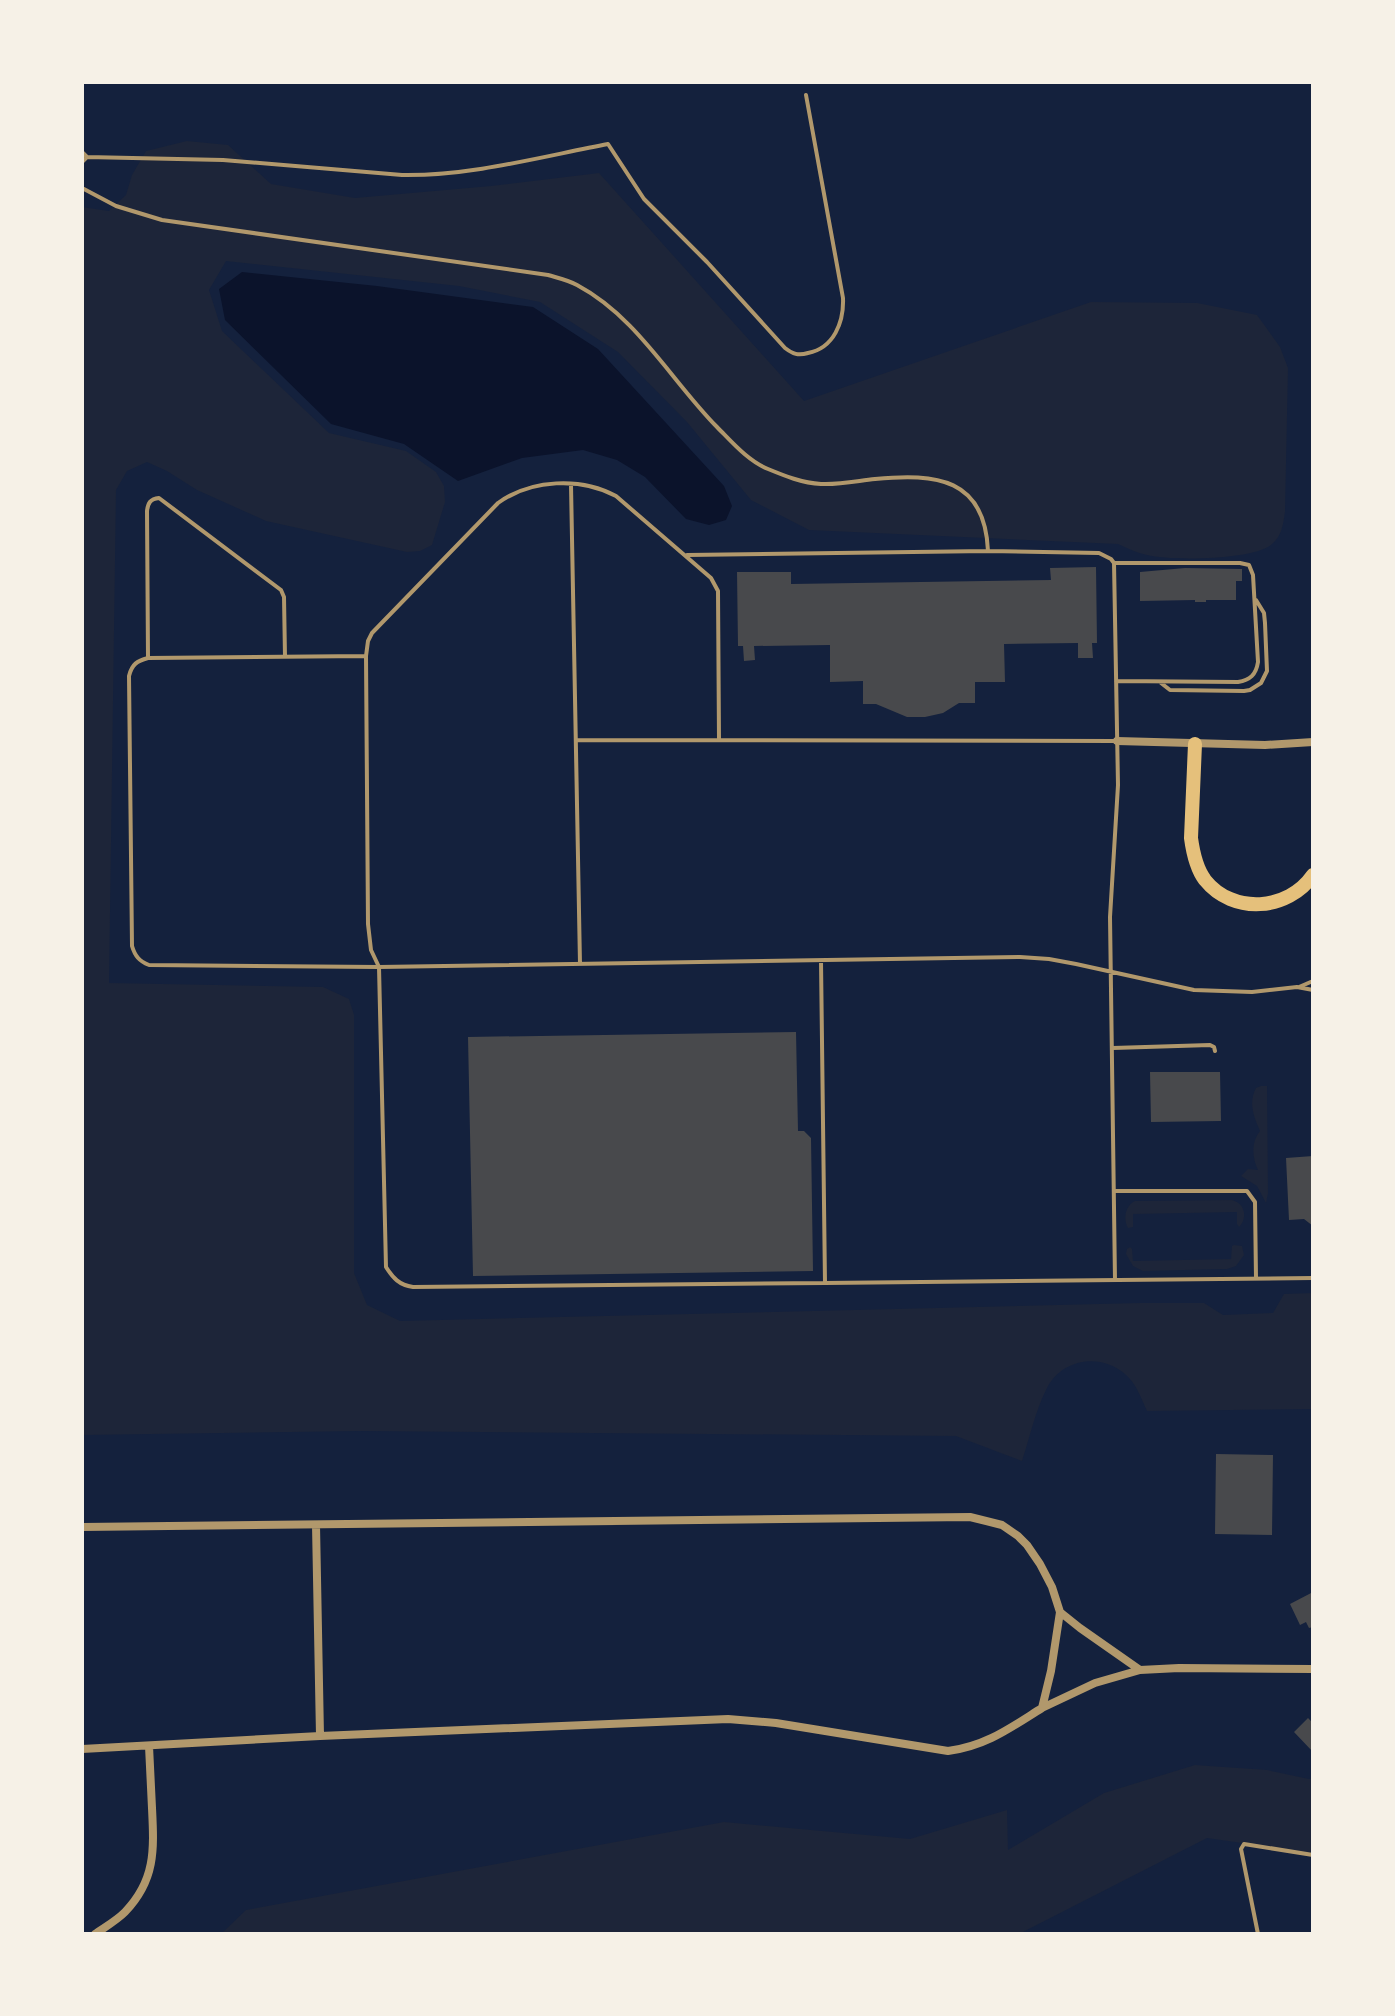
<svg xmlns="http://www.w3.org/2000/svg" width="1395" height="2016" font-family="Karla,sans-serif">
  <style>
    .green { fill: #1d2539 }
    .water { fill: #0b132b }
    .building { fill: #48494c }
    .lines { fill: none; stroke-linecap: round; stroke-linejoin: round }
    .service { stroke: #b1986c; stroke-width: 4 }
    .minor { stroke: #b1986c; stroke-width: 8 }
    .trunk { stroke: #e5c07b; stroke-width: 14 }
  </style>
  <rect width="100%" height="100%" fill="#14213d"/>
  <path class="green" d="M187,141L228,145L271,184L355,198L491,186L599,173L804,401L1091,302L1197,303L1257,315L1280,347L1288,368L1285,512C1283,525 1282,536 1271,545C1252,560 1171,561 1147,555C1137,553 1127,548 1118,544L809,530L751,500L687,422L618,352L540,302L459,286L226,261L209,290L222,331L329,433L406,451L436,472L444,486L445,502L432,545L420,551L407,552L266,521L197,490L167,471L147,462L127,471L116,490L109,983L323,987L349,999L354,1015V1273L367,1305L400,1321L1140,1303H1204L1223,1315L1273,1313L1284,1294L1313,1293V1409L1147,1411C1141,1398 1136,1383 1125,1374C1100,1352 1060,1359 1046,1390C1036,1409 1029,1440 1022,1461L956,1436L360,1431L82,1435V207L109,211L126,195L132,175L146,151Z
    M1261,1086H1267L1268,1193L1266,1203L1257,1186L1241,1176L1248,1169L1258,1170C1252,1158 1251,1142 1260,1131C1254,1117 1248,1103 1256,1088Z
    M1232,1200C1245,1203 1248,1218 1239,1227L1237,1224V1212L1133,1214V1227L1128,1228C1123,1219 1125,1206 1135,1201Z
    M1234,1245L1242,1246L1244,1255L1236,1266L1227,1269L1143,1271L1133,1266L1126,1254L1127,1249L1130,1247L1132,1249L1133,1261L1231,1259L1232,1246Z
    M1195,1765L1267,1770L1309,1779L1313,1778V1853L1207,1838L1019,1934H221L246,1910L724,1822L910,1839L1007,1810L1008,1850L1104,1793Z"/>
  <path class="water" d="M242,272L377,286L533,307L598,349L724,486L732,506L726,520L709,525L686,519L645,477L617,460L583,450L522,458L458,481L404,444L331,424L225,320L219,289Z"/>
  <path class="building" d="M1096,567L1097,643H1092L1093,658H1078V643L1004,644L1005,682H975V703H959L943,713L925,717H907L876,704H863V681L830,682V645L754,646L755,660L744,661L743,646H738L737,572H791V584L1051,580L1050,568Z
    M1185,568L1242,569V581H1236V600H1206V602H1195V600L1140,601V572Z
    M796,1032L798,1131H804L811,1138L813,1271L473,1276L468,1037Z
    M1150,1072H1220L1221,1121L1151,1122Z
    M1313,1156V1226L1304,1219L1289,1220L1286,1158Z
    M1216,1454L1273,1455L1272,1535L1215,1534Z
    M1313,1592V1627L1309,1628L1306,1622L1300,1625L1290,1604Z
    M1308,1718L1313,1723V1752L1294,1732Z"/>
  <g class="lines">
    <path class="service" d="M82,152L87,157L82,162
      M87,157L223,160L402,175C471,176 540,157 608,144L644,199L707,262L785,348C793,354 798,356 808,353C834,348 844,322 843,298L806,95
      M82,188L116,206L162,220L548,275C558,278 568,280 577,285C637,317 670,379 717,427C732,442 748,461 768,469C785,476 802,483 821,484C839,485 857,481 875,479C936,473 985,478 988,551
      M571,485L580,964
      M687,555L988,551L1099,553L1111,559L1114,563H1240L1249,565L1253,575L1258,662C1256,675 1250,680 1238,682L1116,681
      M1114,563L1118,785L1110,917L1115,1280
      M366,656L148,658C137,661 132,664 129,676L132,946C135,956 139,961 149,965L379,967L386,1267C393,1278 399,1285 413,1287L825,1283
      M148,658L147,511C148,503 150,499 159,498L281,590L284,597L285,657
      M1161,683L1170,690L1244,691L1250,690L1261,683L1267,671L1265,623L1264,613L1256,600
      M576,740L1115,741
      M719,740L718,591L711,578L616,496C581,477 531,479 498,503L372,633L368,641L366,656L368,924L371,950L379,967L1020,957L1049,959L1076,964L1194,990L1252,992L1297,987L1313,990
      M821,961L825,1283L1313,1278
      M1299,987L1313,981
      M1113,1048L1210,1045L1214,1047L1215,1051
      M1114,1191H1247L1255,1202L1256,1278
      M1258,1934L1241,1849L1244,1844L1313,1855"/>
    <path class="minor" d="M1117,741L1265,745L1313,742
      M316,1525L320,1736
      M82,1527L970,1517L1002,1525L1018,1536L1027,1545L1040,1564L1052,1587L1060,1612L1080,1628L1140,1670L1179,1668L1313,1669
      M1042,1708L1095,1683L1140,1670
      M82,1749L320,1736L728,1719L776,1723L948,1751C986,1746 1010,1728 1042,1708L1051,1671L1060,1612
      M95,1934C105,1927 116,1921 125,1912C156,1880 154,1849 152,1808C151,1787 150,1766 149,1746"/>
    <path class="trunk" d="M1195,744L1191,838C1193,853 1196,868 1205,880C1233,915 1288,911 1313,875"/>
  </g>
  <rect width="1395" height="2016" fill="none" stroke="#f6f1e7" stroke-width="168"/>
</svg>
